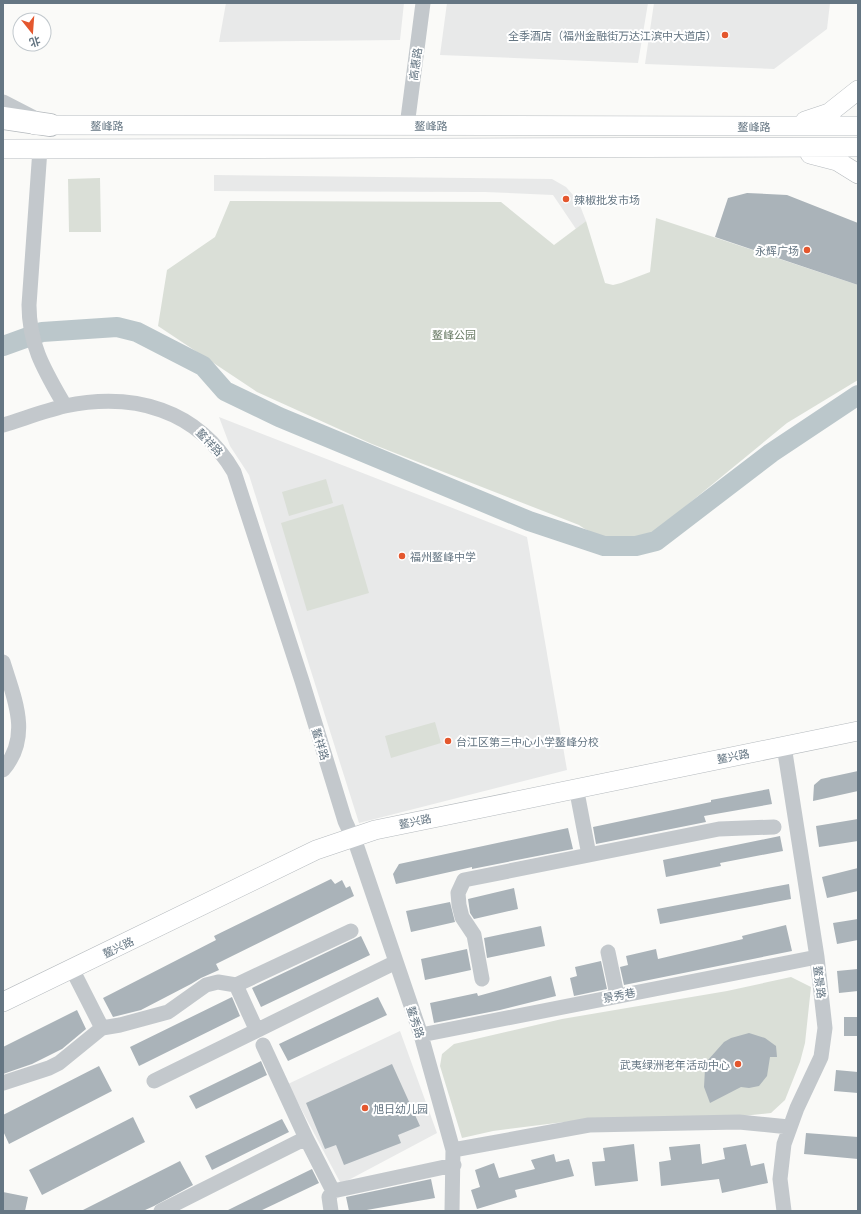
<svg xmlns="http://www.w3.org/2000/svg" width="861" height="1214" font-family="'Golos Text','Noto Sans SC',sans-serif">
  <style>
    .built { fill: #e8e9e9 }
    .green { fill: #dadfd7 }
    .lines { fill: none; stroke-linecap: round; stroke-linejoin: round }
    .river { stroke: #bbc7cb; stroke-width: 20 }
    .building { fill: #aab3b9 }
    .major-casing { stroke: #b5babe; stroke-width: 20 }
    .highway-casing { stroke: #b4b9bd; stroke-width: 24 }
    .minor { stroke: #c3c8cc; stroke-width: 15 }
    .major { stroke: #fff; stroke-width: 19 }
    .highway { stroke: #fff; stroke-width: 22 }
    .poi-dot { fill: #e4572e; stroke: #fff; stroke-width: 1.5 }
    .labels { text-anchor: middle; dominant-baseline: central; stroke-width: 4; stroke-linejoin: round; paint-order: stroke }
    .poi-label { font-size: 11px; fill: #657683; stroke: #fff; text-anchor: start }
    .street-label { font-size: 11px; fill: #657683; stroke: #fff }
    .park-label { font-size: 11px; fill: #687a64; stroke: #fff }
  </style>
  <rect width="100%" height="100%" fill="#fafaf8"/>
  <path class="built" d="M226,3H404L400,40L219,42Z
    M447,3H648L638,63L440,55Z
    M654,3H830L827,29L774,69L645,64Z
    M214,175L552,179L566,187L573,195L579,203L586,221L576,229L553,195L485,192L214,191Z
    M219,417L527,537L567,770L359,823L249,475L230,446Z
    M400,1031L437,1133L341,1184L288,1084Z"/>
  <path class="green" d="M100,178L101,232H69L68,179Z
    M230,201L501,202L554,245L586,221L605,283L613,285L621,283L650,272L656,218L858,285V380L787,423L653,533C626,542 603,542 579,525L372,444L257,392L158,326L167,270L215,237Z
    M326,479L333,503L289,516L282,492Z
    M343,504L369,593L307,611L281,523Z
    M435,722L441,743L391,758L385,736Z
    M791,977L811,987L805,1043L800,1062L785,1100L771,1113L732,1117L564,1122L493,1131L462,1138L440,1066L442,1054L454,1044L562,1019L727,991Z"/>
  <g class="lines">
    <path class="river" d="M3,346L42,332L117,327L137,332L203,366L225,391L279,417L529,521L604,546H636L656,541L771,453L858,395"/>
  </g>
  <path class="building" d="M747,193L787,195L858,223V285L715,237L728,198Z
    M858,771V791L813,801L814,785L821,779Z
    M769,789L772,804L704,816L706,822L596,844L593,827L711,802V800Z
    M858,819V841L819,847L816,826Z
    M568,828L573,849L472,869V867L396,884L393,874L399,864Z
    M780,836L783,851L720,863L721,866L666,877L663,860Z
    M858,868V891L827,898L822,877Z
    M331,879L335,884L342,880L346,888L350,886L354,896L216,964L219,970L201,978L191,984L141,1010L113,1017L103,998L216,940L214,936Z
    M789,884L791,899L660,924L657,909Z
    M514,888L518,909L474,919L470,913L468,899Z
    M450,902L455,922L411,932L406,911Z
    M858,919V940L837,944L833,923Z
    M786,925L792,951L624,985L620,967L628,965L626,956L656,949L658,959L743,939L742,936Z
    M541,926L545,946L487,958L484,938Z
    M361,936L370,955L261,1007L252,988Z
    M467,949L471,970L425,980L421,959Z
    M601,961L607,989L574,996L570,978L577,976L575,967Z
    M858,969V991L839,993L837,971Z
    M551,976L556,996L500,1010L434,1023L430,1003L477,993L478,996Z
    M232,997L240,1016L139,1066L130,1047Z
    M378,997L387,1015L288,1061L279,1044Z
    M77,1010L86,1029L62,1049L32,1064L3,1074V1047Z
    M844,1017H858V1036H844Z
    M749,1033L765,1038L776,1046L777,1057H770L767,1076L759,1086L749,1088L741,1087L710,1103L704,1087L705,1069L708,1060L724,1042L731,1038Z
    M261,1061L267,1075L196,1109L189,1096Z
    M392,1064L420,1126L398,1135L401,1143L344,1165L336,1145L325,1149L306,1103Z
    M99,1066L112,1091L9,1144L3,1131V1115Z
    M836,1070L858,1072V1093L834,1091Z
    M133,1117L145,1142L42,1195L29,1170Z
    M282,1119L289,1132L212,1170L205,1156Z
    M806,1133L858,1137V1159L804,1154Z
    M634,1144L638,1181L595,1186L592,1162L605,1161L603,1148Z
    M700,1144L702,1164L725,1159L723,1148L746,1144L751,1166L764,1163L768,1183L722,1193L719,1179L661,1186L659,1162L671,1160L669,1147Z
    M554,1154L556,1162L569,1159L574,1176L515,1190L517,1197L477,1209L471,1190L480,1187L475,1170L494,1163L499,1178L535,1169L531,1160Z
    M180,1161L193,1185L154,1206L143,1211H81Z
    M312,1169L319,1183L260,1211H226Z
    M431,1179L435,1198L361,1211H349L346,1197Z
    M3,1192L28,1197L25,1211H3Z"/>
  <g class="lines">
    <g class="major-casing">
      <path id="major" d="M805,121L829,113L858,90
        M35,125L858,126
        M3,149L858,147
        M810,154L837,161L858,174
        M3,1002L316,850L375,830L858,731"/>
    </g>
    <g class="highway-casing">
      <path id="highway" d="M3,118L50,125"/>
    </g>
    <path class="minor" d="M3,102L34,118
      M407,126L423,3
      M40,149L29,305C29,346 45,371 65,406
      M3,425C23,419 44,411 65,406C134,392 197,409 234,472L302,681L345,821L357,847L421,1035L453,1150L452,1211
      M3,662C14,698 32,736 3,770
      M784,746L817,957L825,1028L821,1057L797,1108L784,1144L780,1179L784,1211
      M576,787L589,855
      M608,952L617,995
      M72,969L102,1028
      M482,979L474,935L462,917L459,905L458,893L464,880L719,829L774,827
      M236,985L256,1029
      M421,1035L817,957
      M263,1045L306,1138L333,1191L329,1197L331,1211
      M154,1081L396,962
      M3,1083L49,1068L59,1063L102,1028L120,1025L168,1012L206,985L218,982L236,985L351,931
      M453,1150L589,1125L739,1122L789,1127
      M333,1191L454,1165
      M161,1211L306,1138"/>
    <use href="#major" class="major"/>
    <use href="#highway" class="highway"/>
  </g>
  <g class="poi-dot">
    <circle cx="725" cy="35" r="4"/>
    <circle cx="566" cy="199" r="4"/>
    <circle cx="807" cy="250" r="4"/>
    <circle cx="402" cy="556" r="4"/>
    <circle cx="448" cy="741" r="4"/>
    <circle cx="738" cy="1064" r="4"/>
    <circle cx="365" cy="1108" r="4"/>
  </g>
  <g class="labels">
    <g class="poi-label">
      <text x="717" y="35" text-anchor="end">全季酒店（福州金融街万达江滨中大道店）</text>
      <text x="574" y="199">辣椒批发市场</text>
      <text x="799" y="250" text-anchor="end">永辉广场</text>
      <text x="410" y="556">福州鳌峰中学</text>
      <text x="456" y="741">台江区第三中心小学鳌峰分校</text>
      <text x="730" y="1064" text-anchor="end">武夷绿洲老年活动中心</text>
      <text x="373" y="1108">旭日幼儿园</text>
    </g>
    <g class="street-label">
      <text transform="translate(415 64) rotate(-82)">高惠路</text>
      <text x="107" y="125">鳌峰路</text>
      <text x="431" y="125">鳌峰路</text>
      <text x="754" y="126">鳌峰路</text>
      <text transform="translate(210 442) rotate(46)">鳌祥路</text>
      <text transform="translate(321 744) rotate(73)">鳌祥路</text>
      <text transform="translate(733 756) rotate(-11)">鳌兴路</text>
      <text transform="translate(415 821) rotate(-12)">鳌兴路</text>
      <text transform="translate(118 947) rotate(-26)">鳌兴路</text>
      <text transform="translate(820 982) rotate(83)">鳌景路</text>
      <text transform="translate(619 995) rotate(-11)">景秀巷</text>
      <text transform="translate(416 1022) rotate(72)">鳌秀路</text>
    </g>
    <g class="park-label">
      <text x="454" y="334">鳌峰公园</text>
    </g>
  </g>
  <rect width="861" height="1214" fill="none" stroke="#657683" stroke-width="8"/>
  <g transform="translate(32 32) rotate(163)"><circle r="19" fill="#ffffff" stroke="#c1c8cd"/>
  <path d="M0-3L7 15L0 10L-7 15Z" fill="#e4572e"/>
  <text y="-6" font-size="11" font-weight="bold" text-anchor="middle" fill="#657683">北</text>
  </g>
</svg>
